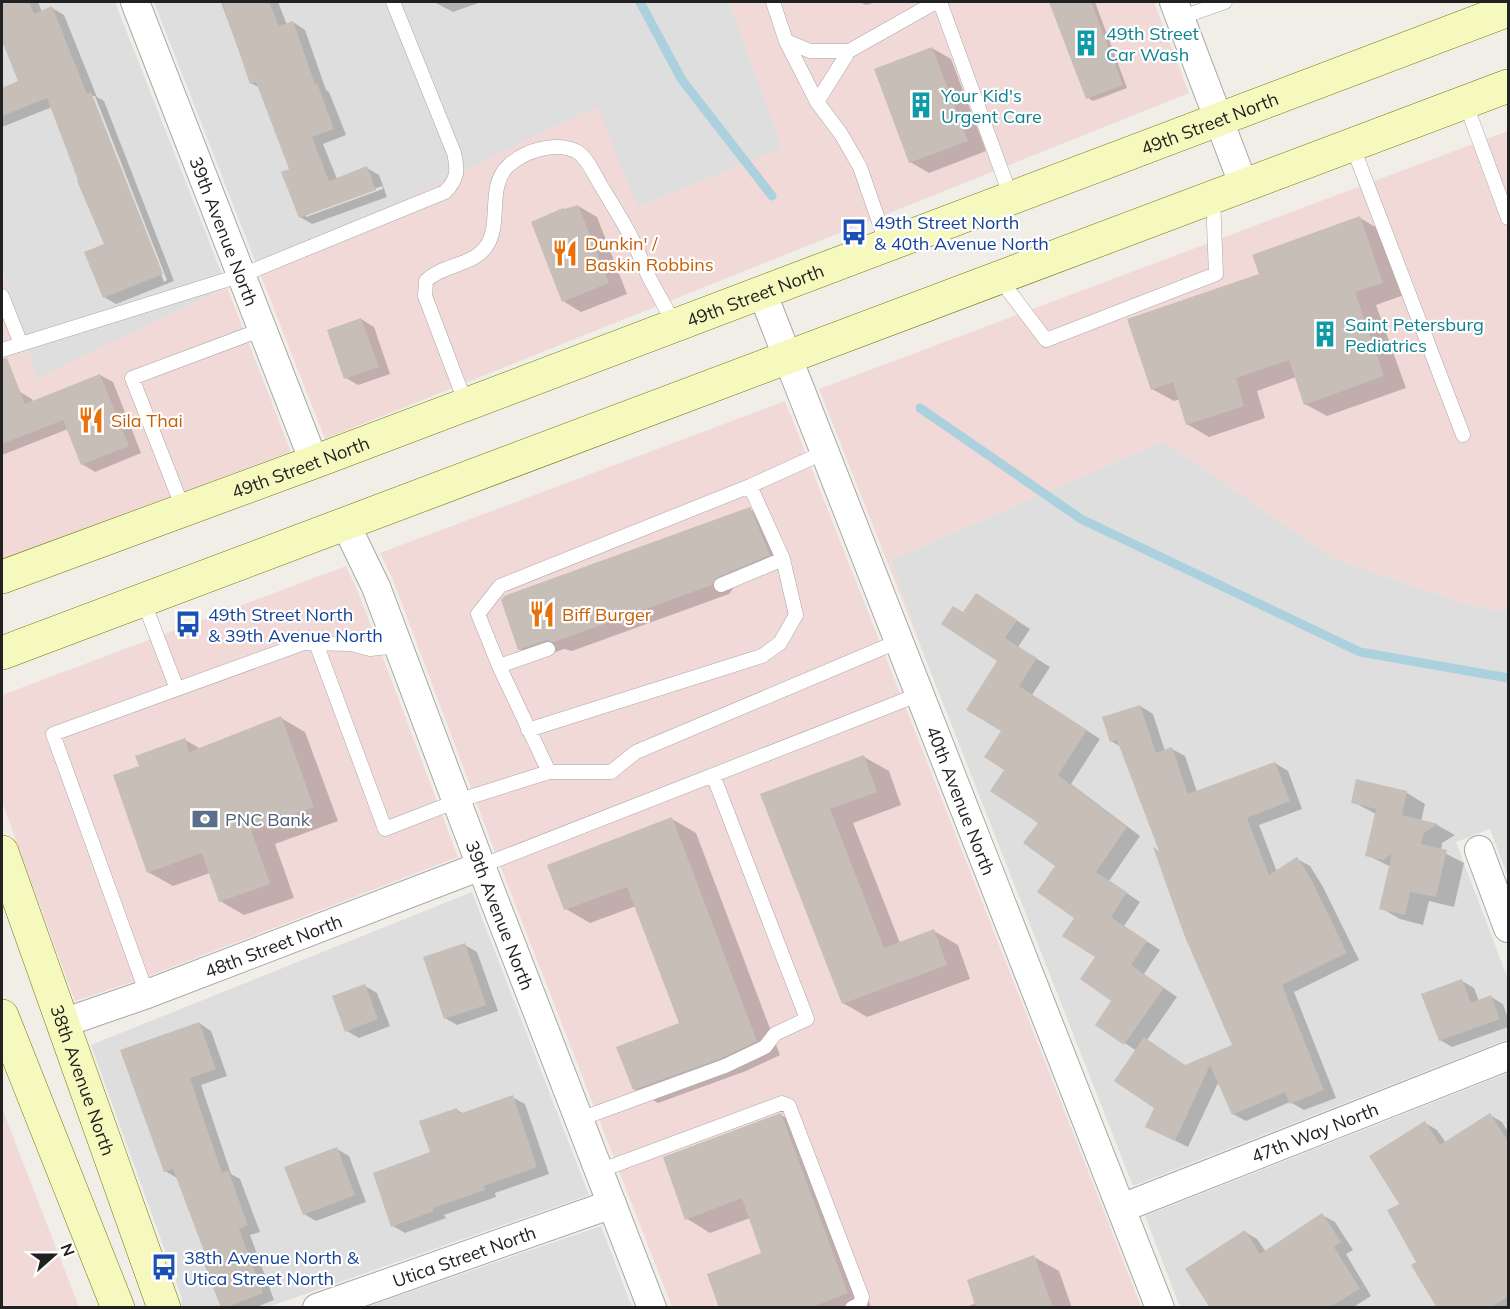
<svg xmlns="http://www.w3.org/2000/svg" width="1510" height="1309" font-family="Mulish,sans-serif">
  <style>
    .residential { fill: #dfdede }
    .commercial { fill: #f1d9d8 }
    .shadow { fill: #0003; fill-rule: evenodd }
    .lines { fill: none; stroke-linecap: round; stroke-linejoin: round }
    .stream { stroke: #aad1dd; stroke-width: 9 }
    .building { fill: #c6beb7 }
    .service-casing { stroke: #a8a8a8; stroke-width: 15 }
    .minor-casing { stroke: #a8a8a8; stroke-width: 30 }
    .secondary-casing { stroke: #6b7807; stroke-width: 34 }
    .service { stroke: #fff; stroke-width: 14 }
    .minor { stroke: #fff; stroke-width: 28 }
    .secondary { stroke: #f5f9be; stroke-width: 33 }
    .labels { text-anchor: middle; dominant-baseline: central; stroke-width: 4.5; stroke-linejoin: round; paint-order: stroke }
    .culture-label { font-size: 18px; fill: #0d838f; stroke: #fff; text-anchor: start }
    .street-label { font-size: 18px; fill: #212121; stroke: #fff }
    .transit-label { font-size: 18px; fill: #164399; stroke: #fff; text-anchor: start }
    .food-label { font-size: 18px; fill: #c56008; stroke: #fff; text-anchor: start }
    .service-label { font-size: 18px; fill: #4e5e75; stroke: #fff; text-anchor: start }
  </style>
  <rect width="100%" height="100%" fill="#f1eee8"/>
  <path class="residential" d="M2,2H115L227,287L37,379L2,269Z
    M154,2H729L783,148L637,207L596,107L259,271Z
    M1163,441L1333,558L1463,603L1508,612V877L1490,829L1456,842L1508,979V1039L1133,1186L920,645L891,560Z
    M472,892L589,1195L268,1307H181L182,1298L91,1045Z
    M1508,1073V1307H1180L1145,1216Z
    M601,1226L632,1307H366Z"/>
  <path class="commercial" d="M729,2H1154L1189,93L325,439L259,271L597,106L637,207L782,148Z
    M1508,131V612L1463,603L1333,558L1163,441L891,560L920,645L819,389Z
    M2,269L37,378L227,287L291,452L2,559Z
    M785,401L1105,1214L1141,1307H672L498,860L393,580L380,553Z
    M346,566L359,594L458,857L141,979L75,1001L2,802V695Z
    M2,1108L79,1307H2Z"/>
  <path class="shadow" d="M2,2H38L42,12L52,8L64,15L97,97L104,101L174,281L116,304L104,297L106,245L52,107L2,127V89L20,82L2,37ZM91,96H95L167,280L164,282Z
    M221,2H278L287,25L293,22L305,30L326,90L329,92L346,135L323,144L337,179L367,168L379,175L387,197L312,224L300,217L291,170L260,88L251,83ZM382,186L383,189L306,217V214Z
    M434,2H481L453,12Z
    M859,2H876L866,5Z
    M1051,2H1095L1127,88L1093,101L1088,98Z
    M932,48L951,59L986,151L929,173L910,162Z
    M578,206L597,217L627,294L581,312L563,301Z
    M1360,218L1382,231L1404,295L1376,305L1406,388L1327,416L1305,404L1296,377L1257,391L1265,418L1209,437L1187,424L1180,399L1174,401L1152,389L1261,274Z
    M361,319L374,327L390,374L358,385L346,378Z
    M100,375L113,382L141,453L95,472L82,464L68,429L2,455V399L20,392L32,399L33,402Z
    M749,509L766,518L786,564L735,586L729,594L572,651L564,649L536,659L519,649Z
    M990,603L1030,629L1018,647L1050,667L1032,695L1100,739L1071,784L1140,836L1109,881L1140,902L1124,926L1160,950L1144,974L1177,997L1147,1040L1186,1066L1234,1046L1121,747L1111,741L1140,706L1153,714L1165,751L1172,749L1185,756L1197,792L1275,763L1288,771L1302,809L1259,825L1277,872L1297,859L1310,866L1323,887L1359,960L1294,992L1336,1098L1304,1110L1290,1102L1246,1121L1233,1114L1219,1081L1188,1147L1147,1127L1156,1107L1137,1051L1097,1025L1113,1001L1097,957L1076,918L1040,822L1006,769L999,660L964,614Z
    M281,718L305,732L338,821L275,844L294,898L244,915L220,901L210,873L173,886L148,872L141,767L185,740L201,749Z
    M864,757L889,771L901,805L853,823L900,943L934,931L958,945L970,979L867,1017L843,1003L762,795Z
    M1357,781L1407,793L1425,804L1421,821L1437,825L1455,835L1442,843L1441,851L1464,863L1454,907L1429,901L1423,925L1400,919L1381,908L1391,867L1367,855L1376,814L1353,802Z
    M672,819L696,833L780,1055L746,1071L658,1103L634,1089L681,1024L636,906L590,923L566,909Z
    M465,945L477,952L498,1011L457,1025L445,1018Z
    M1462,981L1474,988L1479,1001L1491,997L1503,1004L1508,1019V1027L1452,1047L1440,1040Z
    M365,986L377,993L390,1026L359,1038L347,1031Z
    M199,1023L211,1031L227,1076L201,1085L231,1174L240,1179L260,1232L250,1235L274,1300L254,1308H223L209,1260L177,1178L165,1171Z
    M512,1097L525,1104L549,1174L495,1193L496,1197L444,1215L446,1218L405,1233L393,1226L432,1152L457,1110L464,1114Z
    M781,1115L805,1129L871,1307L721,1308L763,1254L750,1218L710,1233L686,1218Z
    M1490,1115L1502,1122L1506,1129L1508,1128V1308H1438L1418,1262L1401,1204L1425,1123L1437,1130L1446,1143Z
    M337,1149L349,1156L366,1202L316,1221L304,1214Z
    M1322,1215L1335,1222L1353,1250L1346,1254L1371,1296L1352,1308H1211L1245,1232L1257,1239L1266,1252Z
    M1034,1257L1059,1271L1072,1308H964L976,1303Z"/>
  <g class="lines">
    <path class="stream" d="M640,2L682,80L772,196
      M920,408L1081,519L1360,652L1508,678"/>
  </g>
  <path class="building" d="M2,2H29L34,14L52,6L87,94L91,92L163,274L103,298L84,252L104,244L77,181L78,180L47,98L2,116V88L18,81L2,41Z
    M222,2H269L279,26L293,21L315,84L317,83L334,129L312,137L329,181L367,166L376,190L299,218L281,172L289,169L256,82L250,84Z
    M1049,2H1091L1123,85L1086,99Z
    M932,47L968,141L909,163L874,69Z
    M578,205L609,283L562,302L531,222L563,208L564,209Z
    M1360,216L1383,283L1355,292L1384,376L1304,405L1289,360L1236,378L1244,406L1186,425L1173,382L1151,390L1127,319L1259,274L1252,255Z
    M361,318L379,367L344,379L327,330Z
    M7,358L25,404L100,374L129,446L81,465L63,420L2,444V359Z
    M750,507L770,555L718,577L712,585L554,642L546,640L518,650L501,600L504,596Z
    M976,593L1017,620L1005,638L1037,658L1019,686L1087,730L1058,775L1127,827L1096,872L1127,892L1111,917L1147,941L1131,965L1164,988L1124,1045L1095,1025L1111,1001L1080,979L1095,957L1062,936L1074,918L1037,892L1055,866L1023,843L1038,823L990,791L1004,770L984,757L1001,731L966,710L997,661L941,624L953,606L963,612Z
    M1140,705L1156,753L1172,747L1188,794L1275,762L1290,801L1247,818L1269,875L1297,857L1311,879L1347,953L1282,985L1324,1090L1290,1104L1285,1092L1232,1115L1210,1065L1175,1141L1145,1127L1154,1108L1114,1081L1144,1037L1185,1065L1232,1045L1185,937L1153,847L1159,851L1117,740L1110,742L1102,717Z
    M281,716L314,807L251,830L270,884L219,902L202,853L147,873L113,775L139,766L135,756L185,738L189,752Z
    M864,755L877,792L830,809L884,948L934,929L947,965L842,1004L760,794Z
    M1356,779L1407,791L1402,815L1438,824L1424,833L1421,844L1447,850L1436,897L1410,892L1405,915L1379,909L1392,854L1383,860L1365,856L1376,809L1351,803Z
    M672,817L757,1041L722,1058L633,1090L616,1047L679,1023L627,887L564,910L547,865Z
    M465,943L486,1005L444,1019L423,957Z
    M1462,979L1471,1003L1491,995L1500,1019L1439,1041L1421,994Z
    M365,984L378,1019L345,1032L332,996Z
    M199,1022L216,1069L190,1078L222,1173L228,1170L248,1225L239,1229L263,1293L225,1308H221L203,1261L207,1259L173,1169L164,1172L120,1050Z
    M513,1095L537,1167L484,1186L485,1190L433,1208L434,1211L391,1227L373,1173L430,1152L419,1121L457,1108L459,1114Z
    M781,1113L848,1293L810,1308H719L707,1274L761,1253L742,1198L685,1220L663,1157Z
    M1490,1113L1509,1143V1296L1490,1308H1437L1411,1265L1416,1262L1387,1210L1399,1204L1369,1156L1425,1121L1440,1145Z
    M337,1147L355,1195L303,1215L284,1167Z
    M1322,1213L1341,1242L1334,1247L1360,1289L1328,1308H1210L1185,1269L1245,1230L1260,1254Z
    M1034,1255L1053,1308H976L967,1280Z"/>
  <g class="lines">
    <g class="service-casing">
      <path id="service" d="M773,2L786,41L817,102L841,134L860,167L887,245
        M940,2L1011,197
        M1180,18L1225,2
        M786,41L810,51H849
        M817,102L849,51L936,2
        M1465,102L1508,218
        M1352,145L1463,435
        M999,278L1046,340L1216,274L1213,198
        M2,296L21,344
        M2,350L242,275L445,192C458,179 458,170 454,153L393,2
        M466,404L425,296L426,281C441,265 471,266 485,248C503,226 486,187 508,166C524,151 555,141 576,151C587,157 594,174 600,184C610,201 621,218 630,235C638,250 643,266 651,281C659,296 667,310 675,325
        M184,511L132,378L263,329
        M721,585L783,559
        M143,600L177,689
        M316,643L385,829L457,801L549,772H611L636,752L899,641
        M499,666L548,649
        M528,730L762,656L780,643L796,615L783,559L750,486
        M549,772L499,666L478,614L500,586L750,486L825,452
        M481,866L920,694
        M147,994L53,734L304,643L351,644L370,649L398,646
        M580,1119L725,1066L765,1047L775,1034L807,1019L713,775
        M599,1171L782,1103L789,1106L862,1297L860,1304L852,1308"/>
    </g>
    <g class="minor-casing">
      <g id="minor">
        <path id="s1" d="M135,2L314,462"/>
        <path d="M1174,2L1244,186"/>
        <path id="s2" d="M762,292L1160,1308"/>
        <path id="s3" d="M345,523L376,587L481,866L652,1308"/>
        <path d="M1479,850L1508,928"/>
        <path id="s4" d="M63,1023L147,994L481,866"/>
        <path id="s5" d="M1122,1208L1508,1056"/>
        <path id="s6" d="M317,1308L612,1204"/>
      </g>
    </g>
    <g class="secondary-casing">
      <g id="secondary">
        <path id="s7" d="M2,577L314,462L1508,10"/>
        <path d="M2,653L1508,86"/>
        <path id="s8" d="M2,852L164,1308"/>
        <path d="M2,1016L118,1308"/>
      </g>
    </g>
    <use href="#service" class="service"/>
    <use href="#minor" class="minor"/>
    <use href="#secondary" class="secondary"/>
  </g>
  <defs>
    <g id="building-bare" transform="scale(2.07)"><path d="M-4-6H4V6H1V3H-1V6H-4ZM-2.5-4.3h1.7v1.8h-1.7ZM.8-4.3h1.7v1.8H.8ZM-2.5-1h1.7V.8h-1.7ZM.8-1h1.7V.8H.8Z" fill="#0f9aa8" stroke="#fff" stroke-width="2.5" paint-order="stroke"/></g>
    <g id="bus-bare" transform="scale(2.07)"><path d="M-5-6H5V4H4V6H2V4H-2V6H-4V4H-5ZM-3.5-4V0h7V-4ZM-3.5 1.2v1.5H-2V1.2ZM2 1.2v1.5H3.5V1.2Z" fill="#1a4fb4" stroke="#fff" stroke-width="2.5" paint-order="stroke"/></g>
    <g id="restaurant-bare" transform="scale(2.07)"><path d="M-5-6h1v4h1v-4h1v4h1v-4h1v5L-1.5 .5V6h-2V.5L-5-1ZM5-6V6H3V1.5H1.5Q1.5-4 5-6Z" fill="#e8710a" stroke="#fff" stroke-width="2.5" paint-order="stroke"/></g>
    <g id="bank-bare" transform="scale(2.07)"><path d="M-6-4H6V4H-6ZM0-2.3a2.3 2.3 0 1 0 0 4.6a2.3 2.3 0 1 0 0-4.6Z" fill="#5c6f8a" stroke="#fff" stroke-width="2.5" paint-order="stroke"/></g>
  </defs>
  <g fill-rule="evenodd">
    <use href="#building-bare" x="1086" y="43"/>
    <use href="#building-bare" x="921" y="105"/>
    <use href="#bus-bare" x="854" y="232"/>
    <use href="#restaurant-bare" x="565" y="253"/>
    <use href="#building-bare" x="1325" y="334"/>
    <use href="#restaurant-bare" x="91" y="420"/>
    <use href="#restaurant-bare" x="542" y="614"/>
    <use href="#bus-bare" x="188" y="624"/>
    <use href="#bank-bare" x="205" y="819"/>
    <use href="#bus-bare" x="164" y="1267"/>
  </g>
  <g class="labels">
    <g class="culture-label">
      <text x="1106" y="33">49th Street<tspan x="1106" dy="21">Car Wash</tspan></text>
      <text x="941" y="95">Your Kid's<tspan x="941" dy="21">Urgent Care</tspan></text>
      <text x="1345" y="324">Saint Petersburg<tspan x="1345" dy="21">Pediatrics</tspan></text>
    </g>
    <g class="street-label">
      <text stroke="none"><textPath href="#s7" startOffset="1290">49th Street North</textPath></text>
      <text stroke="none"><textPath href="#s1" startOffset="246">39th Avenue North</textPath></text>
      <text stroke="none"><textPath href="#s7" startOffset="804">49th Street North</textPath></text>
      <text stroke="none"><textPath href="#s7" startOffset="318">49th Street North</textPath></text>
      <text stroke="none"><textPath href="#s2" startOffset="546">40th Avenue North</textPath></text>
      <text stroke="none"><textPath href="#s3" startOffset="422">39th Avenue North</textPath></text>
      <text stroke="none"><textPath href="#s4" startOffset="224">48th Street North</textPath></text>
      <text stroke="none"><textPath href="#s8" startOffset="242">38th Avenue North</textPath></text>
      <text stroke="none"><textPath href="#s5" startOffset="207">47th Way North</textPath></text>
      <text stroke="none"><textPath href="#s6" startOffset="156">Utica Street North</textPath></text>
    </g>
    <g class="transit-label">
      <text x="874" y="222">49th Street North<tspan x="874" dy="21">&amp; 40th Avenue North</tspan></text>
      <text x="208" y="614">49th Street North<tspan x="208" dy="21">&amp; 39th Avenue North</tspan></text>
      <text x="184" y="1257">38th Avenue North &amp;<tspan x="184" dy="21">Utica Street North</tspan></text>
    </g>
    <g class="food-label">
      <text x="585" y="243">Dunkin' /<tspan x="585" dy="21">Baskin Robbins</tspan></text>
      <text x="111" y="420">Sila Thai</text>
      <text x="562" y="614">Biff Burger</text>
    </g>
    <g class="service-label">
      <text x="225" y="819">PNC Bank</text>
    </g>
  </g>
  <rect width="1510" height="1309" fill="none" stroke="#212121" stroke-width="6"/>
  <g transform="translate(54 1255) rotate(69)" stroke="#ffffff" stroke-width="4.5" paint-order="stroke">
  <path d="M0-4.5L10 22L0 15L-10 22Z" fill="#212121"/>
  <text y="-9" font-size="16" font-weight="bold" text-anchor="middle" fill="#212121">N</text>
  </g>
</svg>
